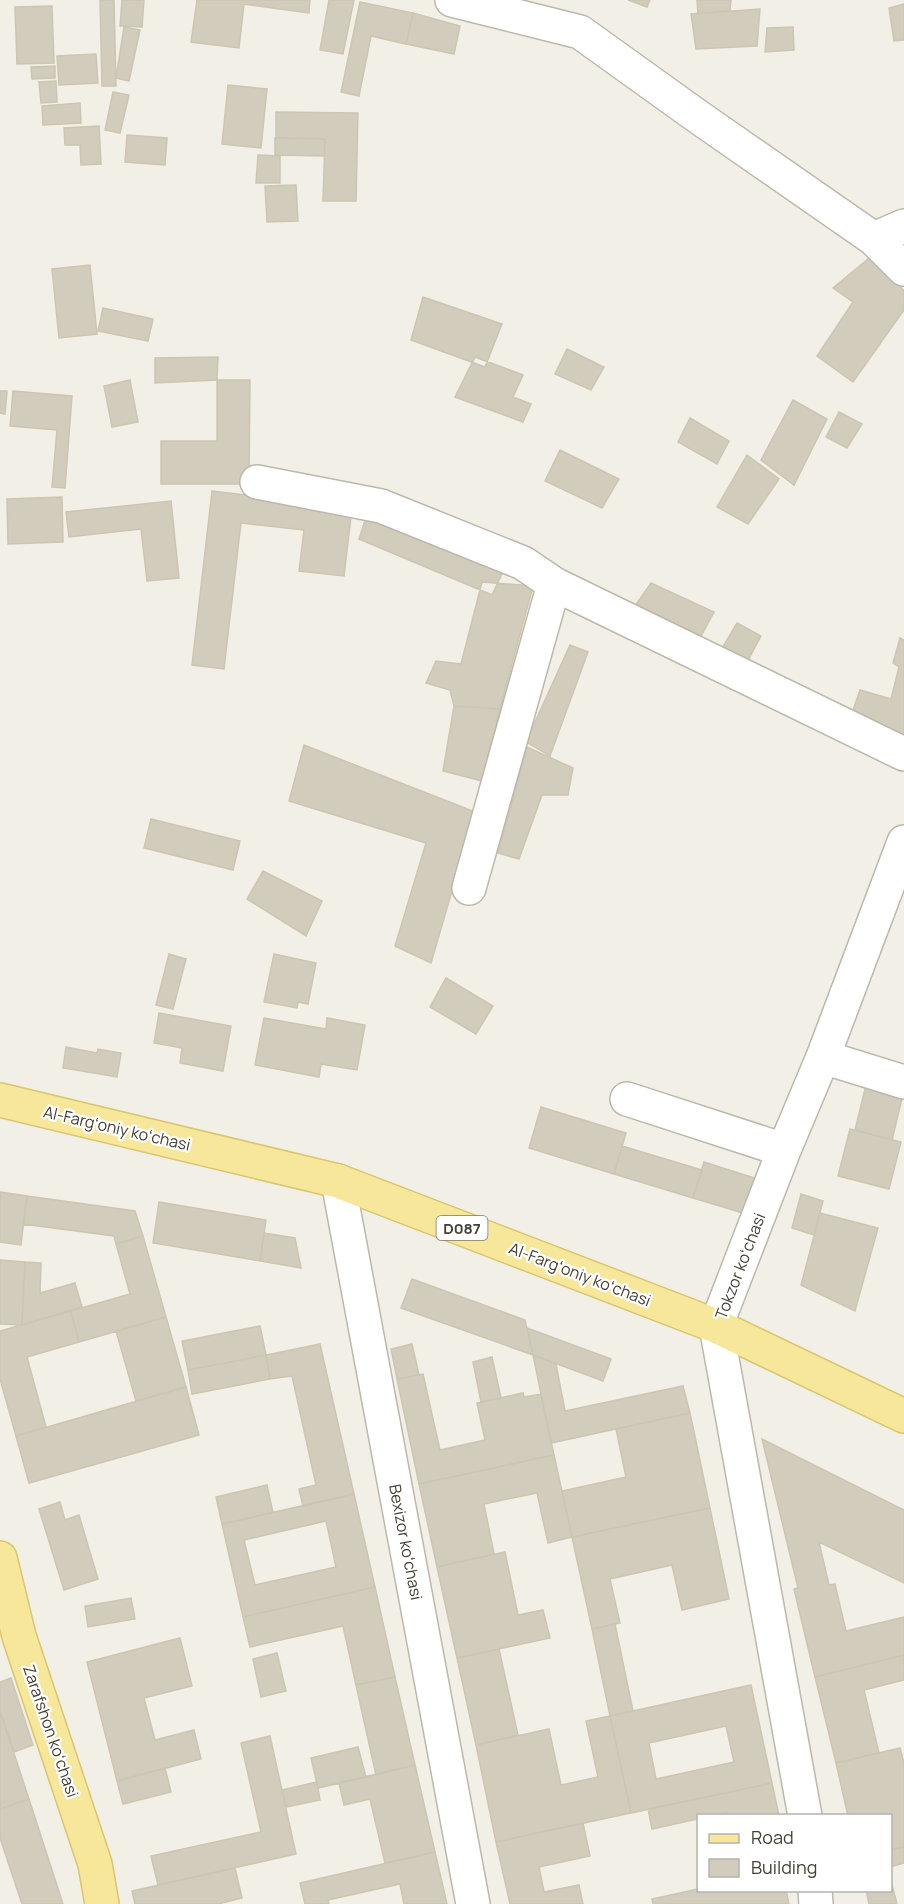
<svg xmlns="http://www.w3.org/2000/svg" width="904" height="1904" font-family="Manrope,sans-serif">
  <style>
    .building { fill: #d2ccbd; stroke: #ccc5b1; stroke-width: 1.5; fill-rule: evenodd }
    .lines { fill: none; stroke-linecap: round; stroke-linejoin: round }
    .minor-casing { stroke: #bcb8aa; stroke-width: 36 }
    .major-casing { stroke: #d9c66d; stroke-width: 36 }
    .minor { stroke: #fff; stroke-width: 33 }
    .major { stroke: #f6e79b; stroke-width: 33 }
    .labels { text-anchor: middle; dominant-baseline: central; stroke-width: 4.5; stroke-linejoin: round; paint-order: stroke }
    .shield { fill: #fff; stroke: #7c7972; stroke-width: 1.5 }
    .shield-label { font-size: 15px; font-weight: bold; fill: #444036 }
    .street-label { font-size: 16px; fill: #444036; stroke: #fff }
  </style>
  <rect width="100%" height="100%" fill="#f2f0e6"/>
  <path class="building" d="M100,0H114L116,86H102Z
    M122,0H144L142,27L120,26Z
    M197,0H310L309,13L244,4L239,48L191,42Z
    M329,0H354L343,54L320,50Z
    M628,0H650L647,7Z
    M697,0H731L730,10L698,14Z
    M360,2L413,13L406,44L371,36L359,96L341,92Z
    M904,4V40L894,41L889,8Z
    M52,6L54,63L17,64L15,7Z
    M760,9L757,46L696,49L691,14Z
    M413,13L460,26L454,54L406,44Z
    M124,27L140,30L129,81L116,78Z
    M793,27L794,50L765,52L767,28Z
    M96,54L98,83L59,85L57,56Z
    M55,66V78L32,79L31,67Z
    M56,81L57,102L41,103L39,82Z
    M228,85L267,89L261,148L222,144Z
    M113,92L129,95L120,133L105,130Z
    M80,103L81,123L43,125L42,106Z
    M276,112L358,113L356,201H323L325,139L276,138Z
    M99,126L101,164L81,165L80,145H65L64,128Z
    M127,135L167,138L165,165L125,162Z
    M275,138L325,139L324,156L275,155Z
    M258,155L280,156V183H256Z
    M296,185L298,221L267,222L265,186Z
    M874,254L904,291V310L853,382L817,356L853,302L833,288Z
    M90,265L97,334L59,338L52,269Z
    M423,297L502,324L485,367L411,340Z
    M103,308L153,319L148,341L98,331Z
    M567,349L604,367L591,390L555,374Z
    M218,357L217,380L155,383V358Z
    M475,357L523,375L513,397L531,404L523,422L455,397Z
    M130,380L138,422L112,427L104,386Z
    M217,380H250L249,484H161V441H217Z
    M0,391H7L5,414L0,413Z
    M13,391L72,396L65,488L52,487L57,430L10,426Z
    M793,400L827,419L794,485L761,460Z
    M839,412L862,424L847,448L826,437Z
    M690,418L729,441L717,464L678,442Z
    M560,450L619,479L602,508L545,481Z
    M747,455L779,479L748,524L717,507Z
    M212,491L352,508L344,576L299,571L304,530L241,523L224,669L192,665Z
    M62,497L63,542L8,544L7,499Z
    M171,501L179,578L147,581L141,529L69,537L66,512Z
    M369,508L508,561L492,595L359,539Z
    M482,582L533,586L500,709L454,706L450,690L426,683L436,661L461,664Z
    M651,583L714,612L701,636L633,609Z
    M737,623L761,636L745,666L721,650Z
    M900,638L904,640V739L852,713L860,690L891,699L899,667L893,663Z
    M570,645L588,652L550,756L526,742Z
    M454,706L500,709L482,781L443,771Z
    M304,745L475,812L431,963L395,946L426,843L289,801Z
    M527,747L573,768L568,795H542L519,859L498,853Z
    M151,819L240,841L233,870L144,848Z
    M263,871L322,901L306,936L247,899Z
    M169,954L186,959L173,1009L156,1005Z
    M274,954L316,963L308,1004L298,1002L297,1008L264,1002Z
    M446,978L493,1006L476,1034L430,1007Z
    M159,1013L231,1026L223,1071L180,1063L182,1048L154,1043Z
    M264,1018L326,1029L327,1018L365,1025L357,1070L321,1064L319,1077L255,1065Z
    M66,1047L97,1053L98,1049L121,1053L117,1077L63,1068Z
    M866,1085L903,1094L892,1140L855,1130Z
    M541,1107L626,1133L614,1174L529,1148Z
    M850,1129L901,1142L889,1189L838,1176Z
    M622,1146L702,1170L693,1198L614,1174Z
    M704,1162L764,1181L753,1216L693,1198Z
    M0,1192L27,1196L21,1245L0,1242Z
    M801,1194L823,1201L814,1235L792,1228Z
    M27,1196L135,1211L143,1236L116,1244L114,1236L23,1224Z
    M159,1202L266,1220L260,1261L153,1243Z
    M820,1213L878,1228L855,1311L801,1285Z
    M264,1233L295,1238L301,1268L260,1261Z
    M143,1236L166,1317L79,1342L71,1311L130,1294L116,1244Z
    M0,1260L25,1262L22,1325L0,1324Z
    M25,1262L41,1263L40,1293L75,1283L82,1307L22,1325Z
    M412,1279L525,1320L533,1355L401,1308Z
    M71,1311L79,1342L27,1357L46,1427L16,1436L0,1379V1331Z
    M166,1317L186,1387L136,1401L116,1331Z
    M260,1326L266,1355L188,1370L182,1341Z
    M527,1328L611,1359L603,1381L533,1355Z
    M320,1344L354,1494L303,1506L299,1489L316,1485L292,1376L270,1379L266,1355Z
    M412,1344L419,1375L397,1379L391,1349Z
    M266,1355L270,1379L192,1394L188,1370Z
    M533,1355L556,1364L565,1411L683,1386L690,1413L551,1443Z
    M492,1357L501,1398L481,1402L473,1362Z
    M423,1374L440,1450L485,1440L477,1403L523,1393L524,1397L541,1394L554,1455L419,1484L397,1379Z
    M186,1387L199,1435L29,1483L16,1436Z
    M690,1413L710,1508L572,1537L562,1491L626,1477L616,1429Z
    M762,1439L904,1510V1583L819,1542L829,1585L835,1584L846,1631L904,1617V1655L815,1677L794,1589L798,1588Z
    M554,1455L572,1537L548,1543L537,1493L484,1504L494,1554L437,1567L419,1484Z
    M267,1485L273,1513L222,1524L216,1497Z
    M354,1494L375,1587L243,1617L222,1524ZM326,1521L336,1567L255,1585L244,1540Z
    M60,1502L65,1520L79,1515L98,1579L64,1590L39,1509Z
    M710,1508L729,1599L682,1610L672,1565L610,1579L620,1623L592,1629L572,1537Z
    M505,1552L518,1615L543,1610L550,1638L457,1658L437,1567Z
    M375,1587L395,1677L356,1685L343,1626L250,1647L243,1617Z
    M131,1598L135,1619L88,1627L85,1606Z
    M615,1624L633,1711L610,1716L592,1629Z
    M180,1638L192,1686L144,1698L155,1740L194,1730L201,1759L117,1781L87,1662Z
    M499,1649L518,1735L476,1745L457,1658Z
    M277,1653L286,1691L261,1697L253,1659Z
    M904,1655V1680L864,1690L879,1753L836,1763L815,1677Z
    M395,1677L415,1765L376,1775L356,1685Z
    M11,1678L33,1745L14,1752L0,1711V1682Z
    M751,1685L772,1783L631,1813L610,1716ZM726,1726L734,1762L656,1779L649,1743Z
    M0,1711L29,1799L0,1809Z
    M610,1716L631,1813L496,1842L476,1745L549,1729L561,1785L598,1777L586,1721Z
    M270,1736L296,1854L158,1885L151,1856L261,1832L241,1743Z
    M358,1747L366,1777L318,1788L311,1758Z
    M900,1748L904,1763V1847L890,1850V1816H848L836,1763Z
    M415,1765L435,1852L385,1863L370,1799L344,1805L339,1783Z
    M165,1768L171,1792L123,1804L117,1781Z
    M317,1782L320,1800L286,1807L282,1790Z
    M772,1783L779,1816H728L727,1813L714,1816H698V1819L652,1829L648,1809Z
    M29,1799L63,1904H22L0,1838V1809Z
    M583,1823L590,1856L539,1867L544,1892L579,1885L583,1904H510L496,1842Z
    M904,1847V1863L890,1867V1850Z
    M435,1852L447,1904H404L400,1884L328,1900L329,1904H305L300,1883Z
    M235,1868L242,1898L218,1904H135L132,1891Z
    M890,1877L897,1904H869L866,1890H890Z
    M698,1889V1890H786L789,1904H653L652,1899Z"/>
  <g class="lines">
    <g class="minor-casing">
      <path id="minor" d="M452,0L580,32L697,116L874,239
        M904,226L874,239L904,269
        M257,482L381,506L523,563L554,584L469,888
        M554,584L904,754
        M823,1057L904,1082
        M627,1099L784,1150
        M338,1181L473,1904
        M805,1816L716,1326L784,1150L823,1057L904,842
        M815,1890L816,1904"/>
    </g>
    <g class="major-casing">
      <path id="major" d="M0,1100L338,1181L716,1326L904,1416
        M0,1558L19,1636L95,1864L102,1904"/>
    </g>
    <use href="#minor" class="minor"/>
    <use href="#major" class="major"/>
  </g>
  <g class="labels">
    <rect class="shield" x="436.5" y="1216" width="51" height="24" rx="4.5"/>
    <g class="shield-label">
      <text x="462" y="1228">D087</text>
    </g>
    <g class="street-label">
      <text transform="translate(117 1128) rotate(13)">Al-Fargʻoniy koʻchasi</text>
      <text transform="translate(740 1266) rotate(-69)">Tokzor koʻchasi</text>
      <text transform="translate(580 1274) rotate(21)">Al-Fargʻoniy koʻchasi</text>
      <text transform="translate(406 1542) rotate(79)">Bexizor koʻchasi</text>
      <text transform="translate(51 1731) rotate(71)">Zarafshon koʻchasi</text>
    </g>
  </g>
  <rect x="697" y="1814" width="195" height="78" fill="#ffffff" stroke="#b4b3af" stroke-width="1.5"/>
  <rect x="709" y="1834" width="30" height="9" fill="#f6e79b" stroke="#b4b3af" stroke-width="1.5"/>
  <text x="751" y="1844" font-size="18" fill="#444036">Road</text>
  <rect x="709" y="1859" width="30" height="18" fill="#d2ccbd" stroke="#b4b3af" stroke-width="1.5"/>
  <text x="751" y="1874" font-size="18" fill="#444036">Building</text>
</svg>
